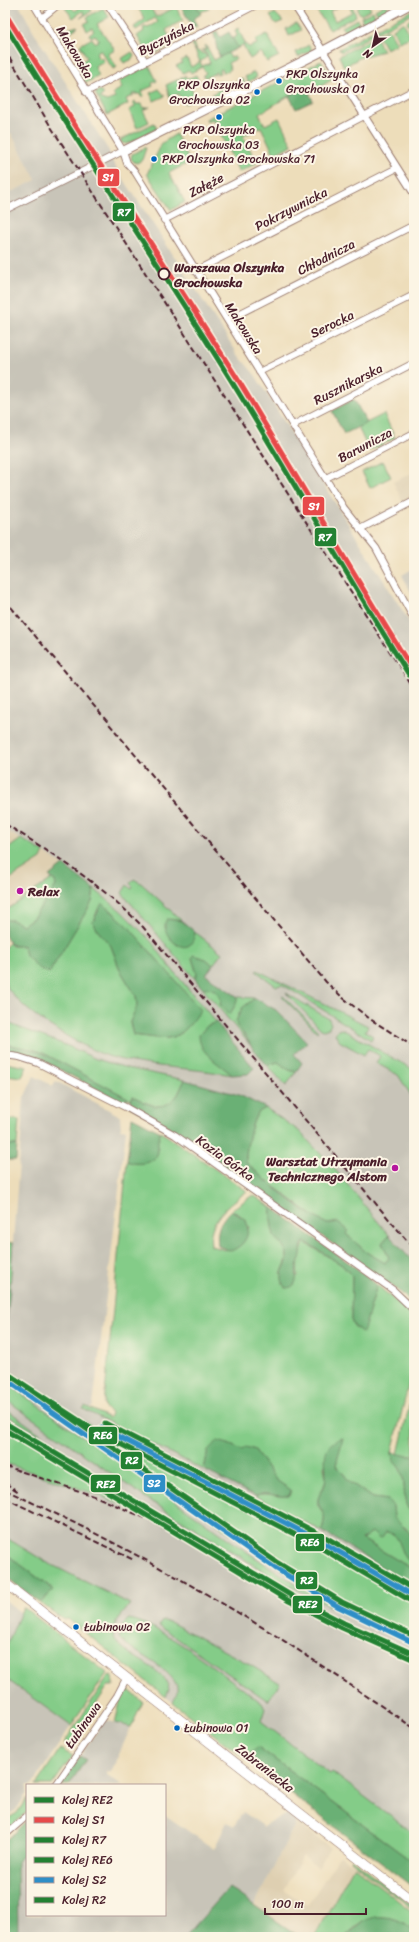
<svg xmlns="http://www.w3.org/2000/svg" width="419" height="1942" font-family="Sriracha,sans-serif">
  <style>
    .built { fill: #decfb1 }
    .industrial { fill: #c8c4b8 }
    .green { fill: #84cc88; stroke: #67765a; fill-rule: evenodd }
    .forest { fill: #6bb074; stroke: #5a6850 }
    .lines { fill: none; stroke-linecap: round; stroke-linejoin: round }
    .minor-casing { stroke: #9c7e72; stroke-width: 8 }
    .tertiary-casing { stroke: #9c7e72; stroke-width: 10 }
    .secondary-casing { stroke: #9c7e72; stroke-width: 10 }
    .minor { stroke: #fff; stroke-width: 6 }
    .tertiary { stroke: #fff; stroke-width: 8 }
    .secondary { stroke: #fff; stroke-width: 9 }
    .rail { stroke: #4a1f2b; stroke-width: 2; stroke-dasharray: 6 3; stroke-linecap: butt }
    .rail-1-casing { stroke: #fcf5e5; stroke-width: 8 }
    .rail-2-casing { stroke: #fcf5e5; stroke-width: 8 }
    .rail-3-casing { stroke: #fcf5e5; stroke-width: 8 }
    .rail-4-casing { stroke: #fcf5e5; stroke-width: 8 }
    .rail-5-casing { stroke: #fcf5e5; stroke-width: 8 }
    .rail-6-casing { stroke: #fcf5e5; stroke-width: 8 }
    .rail-1 { stroke: #238132; stroke-width: 5 }
    .rail-2 { stroke: #e74a4a; stroke-width: 5 }
    .rail-3 { stroke: #238132; stroke-width: 5 }
    .rail-4 { stroke: #238132; stroke-width: 5 }
    .rail-5 { stroke: #2e8ec7; stroke-width: 5 }
    .rail-6 { stroke: #238132; stroke-width: 5 }
    .bus-dot { fill: #0065bd; stroke: #fcf5e5; stroke-width: 1.5 }
    .stop-dot { fill: #fcf5e5; stroke: #4a1f2b; stroke-width: 2 }
    .poi-dot { fill: #b5179e; stroke: #fcf5e5; stroke-width: 1.5 }
    .labels { text-anchor: middle; dominant-baseline: central; stroke-width: 4; stroke-linejoin: round; paint-order: stroke }
    .bus-label { font-size: 12px; fill: #4a1f2b; stroke: #fcf5e5; text-anchor: start }
    .street-label { font-size: 13px; fill: #4a1f2b; stroke: #fcf5e5 }
    .stop-label { font-size: 13px; font-weight: bold; fill: #4a1f2b; stroke: #fcf5e5; text-anchor: start }
    .poi-label { font-size: 13px; font-weight: bold; fill: #4a1f2b; stroke: #fcf5e5; text-anchor: start }
    .line-badge { stroke: #fcf5e5; stroke-width: 1.5 }
    .badge-label { font-size: 11px; text-anchor: middle; font-weight: bold; fill: #fff }
  </style>
  <rect width="100%" height="100%" fill="#fcf5e5"/>
  <filter id="ink" filterUnits="userSpaceOnUse"><feTurbulence type="fractalNoise" baseFrequency=".025" numOctaves="2"/><feDisplacementMap in="SourceGraphic" scale="8" xChannelSelector="R" yChannelSelector="G"/><feConvolveMatrix kernelMatrix="1 2 1 2 8 2 1 2 1" color-interpolation-filters="sRGB"/></filter>
  <filter id="wash" filterUnits="userSpaceOnUse"><feTurbulence type="fractalNoise" baseFrequency=".012" numOctaves="4" result="noise"/><feDisplacementMap in="SourceGraphic" scale="16" xChannelSelector="R" yChannelSelector="G"/><feGaussianBlur stdDeviation="0.9" result="paint"/><feColorMatrix in="noise" values="0 0 0 0 0 0 0 0 0 0 0 0 0 0 0 0 0 1.4 0 .05"/><feComposite in="paint" operator="in"/></filter>
  <g filter="url(#wash)">
    <rect width="100%" height="100%" fill="#edddba"/>
    <path class="built" d="M149,5H180L156,17Z
      M11,133L36,180L5,195V136Z
      M414,472V496L403,502L393,482Z
      M5,830L31,845L32,844L63,865L50,876L52,879L5,911Z
      M296,1822L330,1848L318,1868L303,1856L284,1890L308,1905L340,1855L354,1866L314,1937H300L254,1906Z"/>
    <path class="industrial" d="M5,5H19L38,39L109,151L112,161L239,356L255,375L270,399L414,629L410,637L414,643V1296L157,1114L43,1053L5,1044V947L10,942L5,936V911L51,879L49,876L63,865L32,845H31L5,830V195L36,180L11,133L5,136Z
      M414,568V598L402,575Z
      M34,1076L53,1086L56,1081L120,1116L121,1129L126,1130L94,1398L92,1408L85,1406L83,1409L307,1521L414,1587V1888L166,1697L68,1619L64,1620L55,1614L5,1576V1346L24,1098Z
      M5,1600L21,1613L5,1649Z
      M5,1678L71,1726L32,1785H27V1793L16,1810L5,1817Z
      M105,1720L131,1727L111,1772L107,1771V1775L122,1785H69L86,1761L80,1756Z
      M243,1812L262,1825L263,1828L268,1823L287,1814L296,1822L254,1906L229,1889L185,1937H18L17,1862L27,1848V1915H165V1815L214,1849L227,1822L234,1826Z"/>
    <path class="green" d="M69,5L75,11L79,8L75,5H87L92,11L80,18L85,14L83,11L73,18L65,8Z
      M136,5H149L156,17L176,7L183,20L166,30L171,40L147,52L137,36L144,31L143,28L145,27L148,28L158,22L155,18L136,30L134,27L145,19Z
      M196,5H206L209,9L200,12Z
      M316,5H342L330,11L335,21L352,12L349,5H352L356,16L330,30L314,7L306,11Z
      M359,5H368L371,9L361,15L357,10Z
      M384,5H387L389,9L378,15L375,10Z
      M103,8L109,17L97,24L115,50L108,54L117,67L113,69L100,50L96,53L99,59L101,57L104,62L95,67L99,76L86,83L76,65L87,58L80,45L92,38L95,43L99,40L95,35L91,37L89,34L94,31L92,28L87,31L84,24L89,21L87,17Z
      M414,9V13L341,52L339,49Z
      M373,11L375,16L363,23L361,17Z
      M275,13L283,21L276,24L270,16Z
      M413,17L414,18V35L407,22Z
      M357,19L360,24L345,32L342,27Z
      M296,23L301,30L289,36L286,29Z
      M402,23H404L411,37L399,42L393,29Z
      M77,26L78,27L60,38V32Z
      M238,28L245,43L238,48L232,39L237,36L235,30Z
      M388,30L390,31L397,44L386,49L379,37L380,34Z
      M267,34L279,56L267,62L261,52L250,59L243,45L245,44L249,47L257,44L255,40Z
      M374,37L377,38L383,51L361,57L344,67L339,56Z
      M169,43L170,46L150,56L149,53Z
      M194,43L197,51L205,54L207,57L200,62L202,66L210,63L206,53L201,50H206L205,46L206,45L214,60L228,53L231,58L234,56L236,59L228,63L231,69L224,73L222,69L219,70L220,73L217,74L216,72L214,73L215,75L213,74L205,78L203,75L206,73L202,67L191,73L189,70L183,73L176,66L182,63L181,61L187,58L191,67L200,62L192,44Z
      M309,45L312,50L298,57L296,52Z
      M132,52L134,55L131,60L124,63L121,59Z
      M321,61L333,79L310,93L305,86L259,114L265,125L279,118L292,145L274,154L261,127L243,136L257,163L239,172L213,119L207,122L206,119L214,115L217,119L222,117L220,112Z
      M149,65L157,81L152,83L153,86L142,91L144,96L141,97L140,94H132L133,96L126,99L128,104L107,115L95,93L100,90L103,95L100,97L101,99L107,101L115,98L113,93L122,88L119,81Z
      M254,72L257,77L248,82L245,77Z
      M196,75L199,82L191,88L196,98L185,104L178,94L170,98L166,85L185,76L187,79Z
      M242,78L245,84L229,92L226,87Z
      M159,89L165,96L154,101L150,93Z
      M221,89L224,95L215,99L212,94Z
      M135,101L136,104H142L144,108L150,107L143,110L149,122L137,128L129,110L135,107L133,102Z
      M154,123L157,129L127,144L122,143L120,140Z
      M176,134L190,162L169,173L185,202L171,210L147,174L162,143Z
      M144,148H146L142,160L137,163L134,162L131,159L132,154Z
      M384,414L395,438L369,451L358,427Z
      M383,461L391,477L370,488L362,472Z
      M21,839L44,852L41,859L5,882V851Z
      M52,879L55,881L56,886L33,918L23,925L12,920H5V911Z
      M134,879L142,884L182,921L170,919L168,935L177,945H189L194,938L195,932L222,953L213,965L206,959L192,958L197,974L195,979L122,893L127,885L131,889L133,887L130,883Z
      M94,889L120,910L151,941L171,968L216,1022L207,1026L224,1067L232,1075C194,1068 155,1068 118,1059C94,1053 73,1040 52,1027C35,1016 16,1002 5,984V947L9,943L12,946H24L26,955L49,973L92,902ZM109,908L149,950L200,1010C177,1044 171,1040 133,1035L130,1022L137,1006L136,996L120,970L111,946L98,931L93,922L98,909Z
      M257,970L368,1026L365,1031L373,1036L371,1040L288,988L282,985L276,986L256,971Z
      M209,987C216,990 223,997 220,1005L230,1014L238,997L255,998C228,1019 236,1021 251,1046L202,988Z
      M286,993L329,1019L331,1024L329,1028L324,1030L321,1029Z
      M283,996L318,1031L317,1032L282,997Z
      M5,1022L68,1046L96,1059L127,1068L185,1080C181,1086 180,1092 176,1097C163,1113 148,1104 133,1096L131,1100L43,1053L35,1050L5,1044Z
      M342,1029L414,1070V1100L398,1075L376,1063L380,1056L368,1049L364,1055L339,1041L335,1034L338,1030Z
      M278,1062L289,1070L296,1072L286,1086L267,1065Z
      M5,1063L27,1067L22,1077L5,1075Z
      M266,1108L299,1131L334,1168L389,1235L382,1243L389,1258L385,1263L366,1252L346,1234L316,1218L261,1177L246,1162C245,1152 251,1121 258,1113C260,1111 264,1109 266,1108Z
      M5,1119L19,1120L17,1145H5Z
      M161,1132L247,1191C228,1206 207,1220 211,1246L225,1250L243,1242L249,1227L240,1215L231,1210L253,1195L271,1207C270,1214 272,1233 276,1238C280,1244 287,1248 287,1256C287,1262 283,1269 281,1274L298,1276L297,1265L304,1242L342,1265L352,1276L351,1320L354,1326L363,1332L377,1285L414,1317V1362L392,1452L393,1461C413,1476 396,1504 414,1514V1548L412,1539L406,1528L399,1524L394,1518L393,1506L388,1500L373,1498L351,1483L336,1465L342,1438L324,1467L326,1478L324,1486L318,1499V1505L325,1516L322,1531L255,1496C266,1490 276,1498 289,1496L284,1486L276,1480L255,1450L250,1448L242,1450L228,1444L208,1451L204,1470L83,1409L85,1406L109,1418L111,1413L105,1408L104,1404L127,1161C140,1167 150,1162 158,1151L157,1142Z
      M5,1242L13,1243L10,1289L5,1288V1292Z
      M5,1368L56,1403L95,1428L315,1541L414,1599V1640L352,1611L285,1572L5,1375Z
      M5,1382L253,1556L305,1590L352,1616L351,1618L268,1574L146,1498L5,1399Z
      M414,1385V1456H407L398,1454Z
      M5,1408L50,1441V1442L5,1414Z
      M5,1426L145,1511L166,1525L112,1500L5,1463Z
      M372,1532C378,1532 387,1531 392,1533C403,1538 401,1558 414,1564V1570L362,1539Z
      M5,1537L46,1562L130,1604C124,1614 112,1623 113,1635C122,1658 164,1665 169,1689L166,1697L68,1619L64,1620L40,1603L54,1590L5,1553Z
      M23,1607L107,1673L71,1726L5,1678V1649Z
      M129,1619C159,1622 234,1683 262,1703L265,1709L261,1721L330,1774L332,1772L414,1834V1863L258,1747L243,1757L173,1703C175,1698 179,1690 176,1684C168,1667 133,1653 120,1638C119,1629 122,1624 129,1619Z
      M162,1621L170,1622L247,1663L280,1683L268,1701L159,1626Z
      M111,1675L113,1676L114,1686H108L76,1735L79,1743L73,1745L64,1743L108,1676Z
      M123,1690L130,1691L143,1702L131,1727L115,1723Z
      M60,1749L73,1756L52,1785H36Z
      M27,1798V1812L5,1832V1820L17,1813Z
      M352,1859L414,1907V1910L351,1861Z
      M354,1866L414,1913V1930C388,1911 367,1913 345,1937H314Z"/>
    <path class="forest" d="M180,5H196L201,14L193,19L197,27L193,28Z
      M217,31L220,37L229,32L238,48L220,57C215,49 217,41 213,32Z
      M306,86L313,101L296,109L289,96Z
      M354,399L367,423L344,434L332,411Z
      M63,865L94,889L92,902L49,973L38,968L26,955L24,946L20,945L15,946L9,943L10,942L5,936V920H12L23,925L33,918L56,886L55,881L49,876Z
      M102,903L127,925L201,1010C177,1044 172,1040 133,1035L130,1022L137,1006L136,996L120,970L111,946L98,931L93,922Z
      M167,919L182,921L195,932C192,965 156,934 167,919Z
      M193,955L206,959L213,965L206,975L238,997L236,1004L230,1014L220,1005C224,994 212,986 202,988L195,979L197,974L192,958Z
      M255,998L276,1010L307,1042L294,1054L302,1063L296,1072L289,1070L278,1062L267,1065L251,1046L247,1038L237,1026L236,1021L242,1008Z
      M216,1022L254,1068L248,1074L232,1075C219,1063 199,1054 199,1035L207,1026Z
      M5,1044L35,1050L43,1053L128,1098L127,1102L124,1103L41,1060L5,1051Z
      M185,1080L239,1095L266,1108C264,1109 260,1111 258,1113C251,1121 245,1152 246,1162C270,1185 298,1208 327,1224L338,1222L348,1230L346,1234L366,1252L385,1263L389,1258L382,1243L389,1235L414,1263V1305L400,1292L174,1130L129,1106L133,1096C147,1104 162,1113 176,1097C180,1093 181,1086 185,1080Z
      M132,1117L161,1132C155,1142 160,1147 157,1155C152,1165 135,1165 127,1161Z
      M5,1145H17L16,1160H5Z
      M271,1207L363,1273L377,1285L363,1333L354,1326L351,1320L352,1276L342,1265L309,1244L304,1242C300,1246 302,1249 301,1254C301,1258 298,1262 297,1266C296,1276 299,1288 285,1288C276,1269 289,1268 287,1255C286,1247 280,1244 275,1238C272,1232 270,1214 271,1207Z
      M231,1210L246,1220C251,1235 245,1245 231,1251L218,1246C216,1231 219,1222 231,1210Z
      M5,1288L10,1289L7,1320H5Z
      M343,1438L336,1465L351,1483L373,1498L388,1500L393,1506L394,1518L410,1533L414,1548V1564C398,1559 404,1533 386,1532L383,1537L379,1539L372,1532L362,1539L414,1570V1587L322,1531C323,1526 325,1519 324,1515C323,1510 318,1507 318,1501C318,1495 323,1490 325,1484C329,1466 316,1445 343,1438Z
      M217,1441L228,1444L242,1450L246,1447L255,1450L276,1480L291,1490L289,1496C276,1498 266,1490 255,1496L204,1470L208,1450Z
      M392,1452L407,1456H414V1514C396,1504 413,1476 393,1461Z
      M5,1553L54,1590L40,1603L5,1576Z
      M258,1747L414,1863V1888L243,1757Z
      M80,1756L86,1760L69,1785H61Z
      M27,1820V1848L17,1862L18,1937H5V1842Z
      M229,1888L300,1937H185Z
      M374,1917C391,1916 401,1920 414,1930V1937H345L365,1920Z"/>
  </g>
  <g filter="url(#ink)">
    <g class="lines">
      <g class="minor-casing">
        <path id="minor" d="M34,5L123,151L127,163L135,172L344,508L376,548L414,619
          M108,5L145,61
          M294,5L414,194
          M42,18L58,5
          M86,92L256,5
          M5,210L123,151
          M164,220L414,90
          M195,271L397,168
          M227,320L414,225
          M259,372L414,295
          M293,425L414,363
          M326,478L414,433
          M360,529L414,501
          M5,1055L19,1057L38,1063L127,1108L175,1135L393,1290L414,1310
          M56,1785L117,1696L127,1677
          M5,1835L27,1816"/>
      </g>
      <g class="tertiary-casing">
        <path id="tertiary" d="M123,151L317,54L409,5"/>
      </g>
      <g class="secondary-casing">
        <path id="secondary" d="M5,1583L414,1902"/>
      </g>
      <use href="#minor" class="minor"/>
      <use href="#tertiary" class="tertiary"/>
      <use href="#secondary" class="secondary"/>
      <path class="rail" d="M5,50L51,127L414,689
        M5,600L326,982L342,997L370,1019L414,1047
        M5,824C54,854 103,886 143,927L414,1249
        M5,1466L97,1497L147,1519L184,1538L313,1613L414,1660
        M5,1483L19,1492
        M5,1490C96,1531 185,1580 270,1632C319,1663 366,1696 414,1728
        M5,1498L134,1560"/>
      <g class="rail-1-casing">
        <path id="rail-1" d="M5,1423L292,1596L344,1623L414,1654"/>
      </g>
      <g class="rail-2-casing">
        <path id="rail-2" d="M5,13C80,136 160,256 237,378C297,476 353,575 414,672"/>
      </g>
      <g class="rail-3-casing">
        <path id="rail-3" d="M5,25C78,145 158,262 232,382C292,479 348,578 409,675"/>
      </g>
      <g class="rail-4-casing">
        <path id="rail-4" d="M5,1372L97,1432L321,1548L411,1601
          M5,1430L289,1601L342,1628L412,1659"/>
      </g>
      <g class="rail-5-casing">
        <path id="rail-5" d="M5,1379L275,1568L339,1607L414,1643
          M102,1428L324,1543L414,1596"/>
      </g>
      <g class="rail-6-casing">
        <path id="rail-6" d="M8,1374L278,1563L342,1602L414,1636
          M105,1423L327,1538L414,1589"/>
      </g>
      <use href="#rail-1" class="rail-1"/>
      <use href="#rail-2" class="rail-2"/>
      <use href="#rail-3" class="rail-3"/>
      <use href="#rail-4" class="rail-4"/>
      <use href="#rail-5" class="rail-5"/>
      <use href="#rail-6" class="rail-6"/>
    </g>
  </g>
  <g class="bus-dot">
    <circle cx="279" cy="81" r="3.5"/>
    <circle cx="257" cy="92" r="3.5"/>
    <circle cx="219" cy="117" r="3.5"/>
    <circle cx="154" cy="159" r="3.5"/>
    <circle cx="76" cy="1627" r="3.5"/>
    <circle cx="177" cy="1728" r="3.5"/>
  </g>
  <circle class="stop-dot" cx="164" cy="274" r="5.5"/>
  <g class="poi-dot">
    <circle cx="20" cy="891" r="4"/>
    <circle cx="395" cy="1168" r="4"/>
  </g>
  <g class="labels">
    <g class="bus-label">
      <text x="286" y="74">PKP Olszynka<tspan x="286" dy="15">Grochowska 01</tspan></text>
      <text x="250" y="85" text-anchor="end">PKP Olszynka<tspan x="250" dy="15">Grochowska 02</tspan></text>
      <text x="219" y="130" text-anchor="middle">PKP Olszynka<tspan x="219" dy="15">Grochowska 03</tspan></text>
      <text x="162" y="159">PKP Olszynka Grochowska 71</text>
      <text x="84" y="1627">Łubinowa 02</text>
      <text x="184" y="1728">Łubinowa 01</text>
    </g>
    <g class="street-label">
      <text transform="translate(166 38) rotate(-27)">Byczyńska</text>
      <text transform="translate(75 52) rotate(59)">Makowska</text>
      <text transform="translate(206 185) rotate(-27)">Załęże</text>
      <text transform="translate(291 209) rotate(-27)">Pokrzywnicka</text>
      <text transform="translate(326 257) rotate(-27)">Chłodnicza</text>
      <text transform="translate(332 324) rotate(-26)">Serocka</text>
      <text transform="translate(244 328) rotate(58)">Makowska</text>
      <text transform="translate(348 384) rotate(-27)">Rusznikarska</text>
      <text transform="translate(365 445) rotate(-28)">Barwnicza</text>
      <text transform="translate(225 1158) rotate(36)">Kozia Górka</text>
      <text transform="translate(83 1725) rotate(-55)">Łubinowa</text>
      <text transform="translate(265 1768) rotate(38)">Zabraniecka</text>
    </g>
    <g class="stop-label">
      <text x="174" y="267">Warszawa Olszynka<tspan x="174" dy="15">Grochowska</tspan></text>
    </g>
    <g class="poi-label">
      <text x="28" y="891">Relax</text>
      <text x="387" y="1161" text-anchor="end">Warsztat Utrzymania<tspan x="387" dy="15">Technicznego Alstom</tspan></text>
    </g>
  </g>
  <g class="line-badge">
    <rect x="97" y="168" width="23" height="19" rx="4" fill="#e74a4a"/>
    <rect x="112" y="202" width="23" height="20" rx="4" fill="#238132"/>
    <rect x="302" y="496" width="23" height="20" rx="4" fill="#e74a4a"/>
    <rect x="314" y="527" width="23" height="20" rx="4" fill="#238132"/>
    <rect x="88" y="1426" width="30" height="19" rx="4" fill="#238132"/>
    <rect x="120" y="1451" width="23" height="19" rx="4" fill="#238132"/>
    <rect x="143" y="1474" width="23" height="19" rx="4" fill="#2e8ec7"/>
    <rect x="90" y="1474" width="31" height="19" rx="4" fill="#238132"/>
    <rect x="295" y="1533" width="30" height="19" rx="4" fill="#238132"/>
    <rect x="295" y="1571" width="23" height="19" rx="4" fill="#238132"/>
    <rect x="292" y="1595" width="31" height="19" rx="4" fill="#238132"/>
  </g>
  <g class="badge-label">
    <text x="108" y="181">S1</text>
    <text x="124" y="216">R7</text>
    <text x="314" y="510">S1</text>
    <text x="325" y="541">R7</text>
    <text x="103" y="1439">RE6</text>
    <text x="132" y="1464">R2</text>
    <text x="154" y="1487">S2</text>
    <text x="106" y="1488">RE2</text>
    <text x="310" y="1546">RE6</text>
    <text x="307" y="1584">R2</text>
    <text x="308" y="1608">RE2</text>
  </g>
  <rect width="419" height="1942" fill="none" stroke="#fcf5e5" stroke-width="20"/>
  <rect x="26" y="1784" width="140" height="132" fill="#fcf5e5" stroke="#b59f9b"/>
  <rect x="34" y="1797" width="20" height="6" fill="#238132" stroke="#b59f9b"/>
  <text x="62" y="1804" font-size="12" fill="#4a1f2b">Kolej RE2</text>
  <rect x="34" y="1817" width="20" height="6" fill="#e74a4a" stroke="#b59f9b"/>
  <text x="62" y="1824" font-size="12" fill="#4a1f2b">Kolej S1</text>
  <rect x="34" y="1837" width="20" height="6" fill="#238132" stroke="#b59f9b"/>
  <text x="62" y="1844" font-size="12" fill="#4a1f2b">Kolej R7</text>
  <rect x="34" y="1857" width="20" height="6" fill="#238132" stroke="#b59f9b"/>
  <text x="62" y="1864" font-size="12" fill="#4a1f2b">Kolej RE6</text>
  <rect x="34" y="1877" width="20" height="6" fill="#2e8ec7" stroke="#b59f9b"/>
  <text x="62" y="1884" font-size="12" fill="#4a1f2b">Kolej S2</text>
  <rect x="34" y="1897" width="20" height="6" fill="#238132" stroke="#b59f9b"/>
  <text x="62" y="1904" font-size="12" fill="#4a1f2b">Kolej R2</text>
  <g transform="translate(373 46) rotate(214)" stroke="#fcf5e5" stroke-width="3" paint-order="stroke">
  <path d="M0-3L7 15L0 10L-7 15Z" fill="#4a1f2b"/>
  <text y="-6" font-size="11" font-weight="bold" text-anchor="middle" fill="#4a1f2b">N</text>
  </g>
  <path d="M265 1908v6h101v-6" fill="none" stroke="#4a1f2b" stroke-width="2"/>
  <text x="271" y="1908" font-size="12" fill="#4a1f2b" stroke="#fcf5e5" stroke-width="3" paint-order="stroke">100 m</text>
</svg>
